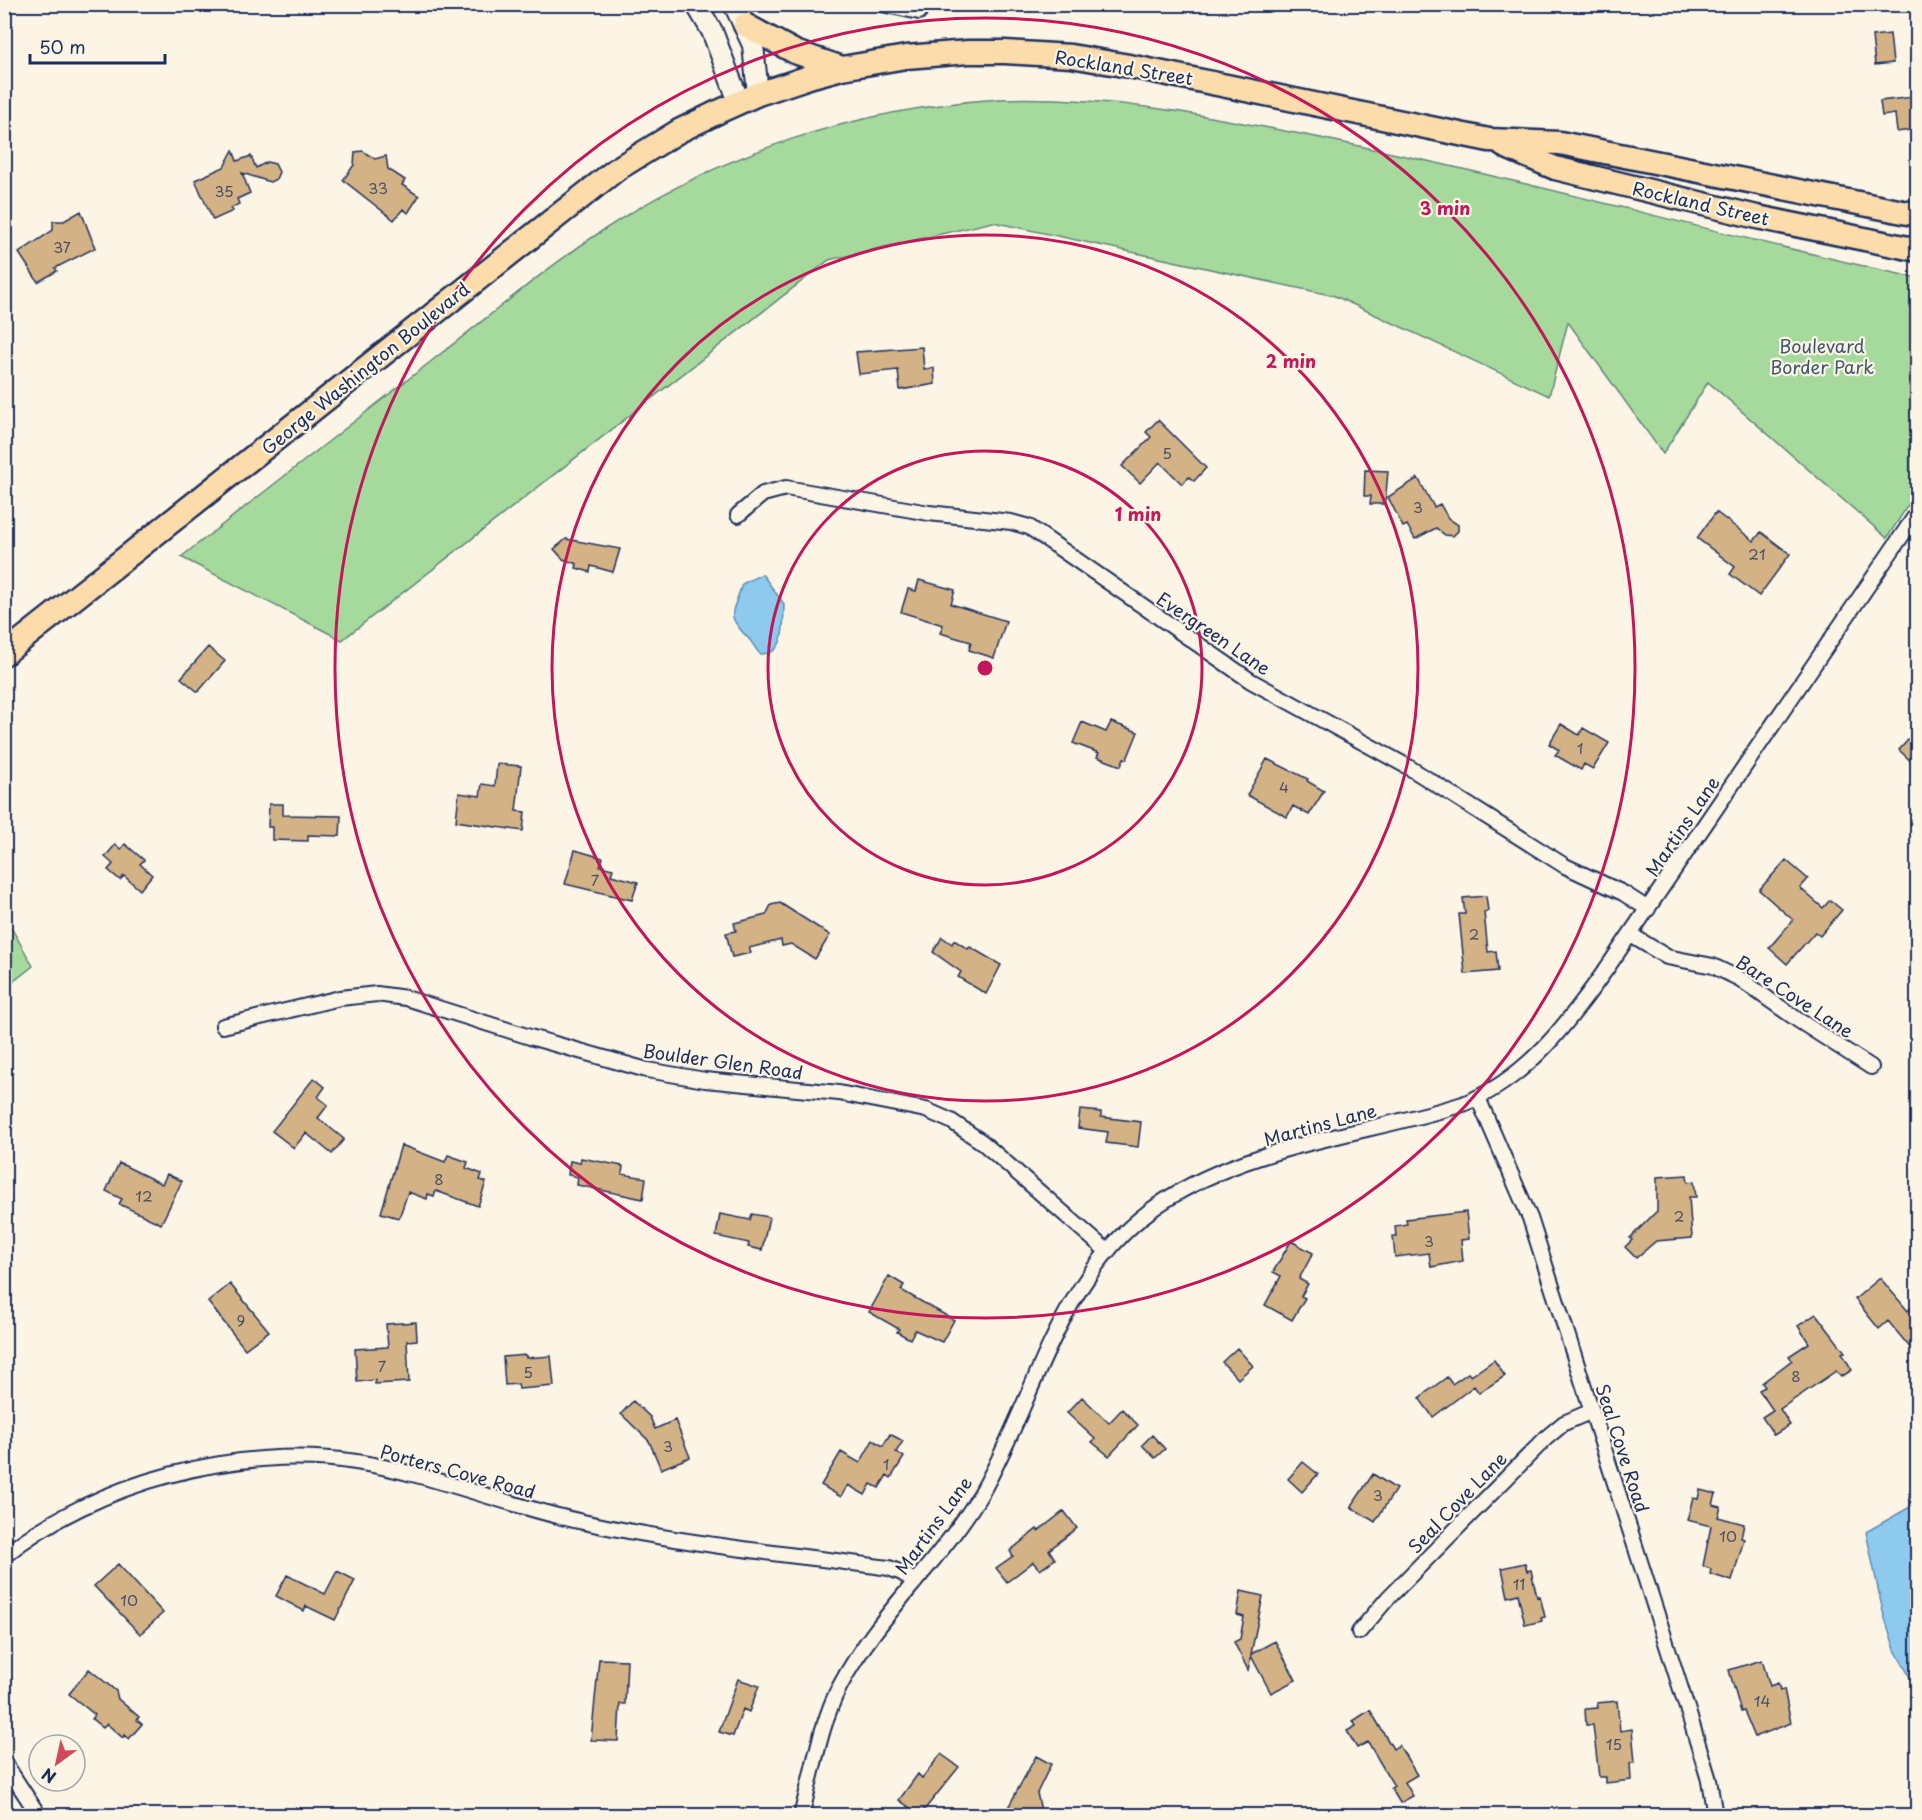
<svg xmlns="http://www.w3.org/2000/svg" width="1922" height="1820" font-family="'Playpen Sans',sans-serif">
  <style>
    .green { fill: #a6da9c; stroke: #60847d; stroke-width: 1.5 }
    .water { fill: #8dcaed; stroke: #5f8cb4; stroke-width: 1.5 }
    .building { fill: #d3b286; stroke: #1b2f5e; stroke-width: 1.5 }
    .lines { fill: none; stroke-linecap: round; stroke-linejoin: round }
    .minor-casing { stroke: #1b2f5e; stroke-width: 18 }
    .secondary-casing { stroke: #1b2f5e; stroke-width: 24 }
    .primary-casing { stroke: #1b2f5e; stroke-width: 27 }
    .minor { stroke: #fcf5e5; stroke-width: 14 }
    .secondary { stroke: #fcf5e5; stroke-width: 20 }
    .primary { stroke: #fddcac; stroke-width: 22 }
    .ring { fill: none; stroke: #c2185b; stroke-width: 3 }
    .labels { text-anchor: middle; dominant-baseline: central; stroke-width: 4.5; stroke-linejoin: round; paint-order: stroke }
    .number-label { font-size: 15px; fill: #495068 }
    .street-label { font-size: 18px; fill: #1b2f5e; stroke: #fcf5e5 }
    .park-label { font-size: 18px; fill: #3e5a6e; stroke: #fcf5e5 }
    .centre { fill: #c2185b; stroke: #fcf5e5; stroke-width: 3 }
    .ring-label { font-size: 18px; text-anchor: middle; font-weight: bold; fill: #c2185b; stroke: #fcf5e5; stroke-width: 4.5; stroke-linejoin: round; paint-order: stroke }
  </style>
  <rect width="100%" height="100%" fill="#fcf5e5"/>
  <filter id="ink" filterUnits="userSpaceOnUse"><feTurbulence type="fractalNoise" baseFrequency=".0167" numOctaves="2"/><feDisplacementMap in="SourceGraphic" scale="12" xChannelSelector="R" yChannelSelector="G"/><feConvolveMatrix kernelMatrix="1 2 1 2 8 2 1 2 1" color-interpolation-filters="sRGB"/></filter>
  <g filter="url(#ink)">
    <path class="green" d="M999,99C1112,95 1215,117 1325,139C1524,179 1719,235 1917,278V491L1887,538L1708,382L1663,454L1568,322L1549,396L1335,296L993,222L829,260L342,640L181,557C265,491 350,425 434,359C490,316 544,269 602,231C721,152 857,109 999,99Z
      M4,915L33,966L5,988H4Z"/>
    <path class="water" d="M762,574L784,604C783,624 787,655 760,654C755,649 753,643 749,639C724,613 733,615 742,584Z
      M1917,1503V1690L1895,1650L1883,1612L1866,1532Z"/>
    <path class="building" d="M1890,34L1893,63L1875,65L1872,36Z
      M1913,97L1914,102L1917,101V129L1897,132L1895,114L1882,116L1880,101Z
      M233,150L237,161L251,156L256,168L267,162L275,164L279,172L276,179L270,182L242,173L250,193L237,199L239,204L231,208L233,211L213,220L195,180L224,167Z
      M363,151L375,159L386,156L388,169L405,180L402,185L419,196L408,213L403,209L394,220L343,180L354,165L355,152Z
      M81,211L95,248L55,268L57,271L38,282L19,253L53,230V221H64Z
      M922,347L924,369L934,368L935,384L900,390L898,370L859,374L856,352Z
      M1158,420L1206,468L1194,481L1189,477L1182,484L1160,462L1140,483L1122,466L1151,437L1146,432Z
      M1365,470L1388,471L1385,504H1370L1371,496H1364Z
      M1418,478L1434,507L1440,504L1448,518L1458,525V531L1453,536L1445,535L1436,528L1415,539L1407,525L1403,527L1388,497Z
      M1716,512L1754,541L1761,532L1790,554L1759,596L1730,574L1735,567L1697,538Z
      M566,539L620,549L613,572L591,566L590,572L576,568L577,564L563,559L554,549Z
      M919,580L955,590L951,604L1006,621L994,658L969,650L971,642L940,633L943,625L901,612L908,589L916,591Z
      M208,647L225,661L198,692L181,678Z
      M1082,722L1106,732L1111,722L1138,732L1127,759L1124,758L1121,766L1097,757L1099,753L1073,743Z
      M1561,724L1579,735L1583,728L1609,743L1593,769L1584,764L1581,770L1555,755L1559,750L1549,744Z
      M1917,730V767L1899,750Z
      M1267,759L1308,779L1307,781L1324,791L1309,815L1293,806L1287,817L1247,795Z
      M497,764L521,766L516,811L525,812L523,831L456,821L459,793L480,796L482,784L495,786Z
      M269,804H283V815L341,816L340,836L308,835V841L272,840V827H268Z
      M125,844L144,860L140,864L152,875L140,890L124,876L120,880L108,870L113,864L105,857L115,845L121,849Z
      M575,850L603,858L600,866L613,869L611,875L638,882L632,900L565,884Z
      M1786,860L1808,879L1800,888L1823,908L1830,900L1842,910L1820,936L1815,932L1787,964L1769,948L1793,920L1759,890Z
      M1486,896L1488,911L1484,912L1488,952L1496,951L1498,971L1465,974L1459,914H1465L1463,898Z
      M780,903L830,935L815,959L791,944L782,946L781,940L749,948L751,953L732,957L726,933L736,931L734,923L766,915L771,905Z
      M942,937L952,944L954,940L968,949L970,947L1001,965L986,994L958,977L961,972L933,952Z
      M314,1078L325,1087L318,1097L328,1105L318,1118L344,1139L332,1154L306,1133L294,1148L272,1131Z
      M1080,1110L1101,1112V1117L1141,1122L1138,1147L1106,1143L1108,1132L1078,1128Z
      M401,1145L445,1162L448,1155L468,1162L466,1168L482,1174L480,1180L486,1182L478,1206L436,1191L434,1196L428,1194L427,1199L408,1192L399,1218L381,1213Z
      M581,1158L623,1166L622,1174L646,1178L643,1199L577,1185L578,1177L568,1175L570,1161L580,1163Z
      M119,1163L162,1184L167,1174L182,1181L161,1224L119,1204L122,1199L106,1191Z
      M1687,1175L1688,1182L1694,1181L1696,1197H1689L1692,1238L1656,1241L1636,1258L1625,1247L1632,1240L1630,1238L1657,1211V1177Z
      M1466,1212L1469,1239L1461,1240L1463,1261L1431,1267L1429,1253L1395,1257L1393,1236H1396L1395,1226L1407,1224L1406,1219Z
      M720,1214L750,1220L752,1214L769,1217L762,1250L748,1247L749,1243L716,1236Z
      M1291,1241L1313,1253L1299,1279L1308,1284L1301,1296L1305,1298L1292,1320L1265,1305L1281,1276L1273,1272Z
      M889,1276L904,1285L901,1290L954,1320L942,1342L915,1330L910,1339L897,1332L899,1329L869,1312Z
      M1880,1278L1908,1311L1911,1308L1917,1316V1356L1888,1321L1879,1329L1855,1299Z
      M230,1284L269,1331L245,1349L208,1302Z
      M1816,1314L1845,1352L1842,1353L1852,1370L1841,1377L1836,1371L1780,1409L1790,1425L1774,1435L1762,1417L1773,1410L1759,1390L1765,1387L1762,1383L1792,1360L1789,1356L1809,1343L1798,1326Z
      M416,1322L417,1340L407,1341L409,1382L375,1384V1380L357,1382L355,1349L388,1347L386,1324Z
      M1237,1348L1253,1366L1238,1379L1222,1362Z
      M526,1355V1358L551,1356L554,1386L519,1389L518,1384L505,1385L503,1357Z
      M1494,1360L1505,1376L1479,1393L1474,1386L1433,1417L1419,1398L1447,1377L1452,1384L1468,1373L1471,1376Z
      M1082,1397L1109,1423L1122,1409L1138,1425L1109,1456L1092,1442L1095,1439L1067,1413Z
      M633,1401L650,1417L655,1429L675,1420L690,1457L661,1469L649,1441L621,1414Z
      M890,1434L903,1441L896,1452L904,1457L891,1478L887,1475L879,1488L871,1484L865,1495L848,1485L841,1497L821,1485L841,1452L860,1463L873,1440L883,1446Z
      M1152,1435L1165,1449L1155,1458L1142,1445Z
      M1303,1462L1318,1474L1302,1492L1288,1479Z
      M1373,1474L1396,1489L1375,1522L1351,1507Z
      M1700,1490L1716,1494L1713,1505L1721,1507L1718,1517L1744,1524L1741,1538L1744,1539L1732,1581L1710,1574L1711,1569L1703,1566L1711,1526L1687,1520L1693,1498L1698,1499Z
      M1064,1511L1077,1528L1049,1550L1055,1559L1040,1570L1033,1562L1007,1582L996,1568L1013,1556L1010,1551L1037,1529L1038,1531Z
      M1525,1563L1527,1571L1531,1570L1537,1597L1540,1596L1545,1617L1541,1618L1542,1621L1525,1625L1518,1594L1508,1597L1502,1568Z
      M118,1564L163,1613L140,1634L94,1586Z
      M337,1571L355,1580L335,1620L306,1606L304,1611L276,1596L287,1575L325,1594Z
      M1241,1591L1263,1596L1251,1654L1275,1641L1296,1680L1271,1693L1251,1656L1248,1670L1234,1642L1240,1639L1244,1617L1237,1615Z
      M599,1659L627,1660L625,1704H620L618,1741L591,1740Z
      M1762,1660L1770,1686L1778,1683L1780,1690L1784,1689L1791,1723L1755,1737L1744,1711L1741,1712L1729,1670Z
      M89,1669L116,1691L118,1699L139,1717L137,1720L142,1724L129,1739L125,1735L123,1738L107,1724L103,1728L92,1719L95,1715L69,1694Z
      M738,1679L759,1686L749,1712L743,1709L733,1736L719,1732Z
      M1617,1701L1620,1731L1632,1729L1635,1763H1630L1631,1780L1606,1783V1777H1599L1593,1725H1586L1585,1709L1598,1708L1597,1703Z
      M1370,1710L1393,1749L1399,1745L1417,1775L1405,1782L1413,1796L1400,1803L1391,1788L1394,1786L1368,1742L1357,1748L1347,1731L1356,1726L1353,1721Z
      M941,1754L959,1767L920,1815L899,1800L918,1774L922,1778Z
      M1036,1756L1051,1764L1037,1793L1042,1815H1004Z"/>
    <g class="lines">
      <g class="minor-casing">
        <path id="minor" d="M882,4L919,12
          M738,515L763,494L786,488L929,513L1011,522L1029,527L1251,681L1410,768L1565,866L1623,893L1648,909
          M1631,935L1667,957L1713,966L1740,979L1798,1020L1871,1067
          M223,1026L340,998L377,994L406,998L530,1037L647,1070L705,1080L839,1093L926,1110L951,1121L982,1142L1108,1252
          M1478,1098L1530,1218L1687,1708L1709,1780L1715,1816
          M4,1556C95,1482 241,1444 356,1462C433,1474 507,1506 583,1522C684,1544 787,1554 889,1568L902,1573L915,1582
          M1359,1632L1388,1598L1546,1438L1564,1423L1592,1411
          M4,1762L39,1816
          M801,1816C812,1776 821,1721 840,1686C877,1615 941,1561 982,1492C1038,1393 1060,1270 1161,1203C1247,1145 1365,1135 1463,1104C1527,1079 1568,1023 1607,968L1918,512"/>
      </g>
      <g class="secondary-casing">
        <path id="secondary" d="M696,4L712,31L739,102
          M734,4L753,45L758,94"/>
      </g>
      <g class="primary-casing">
        <path id="primary" d="M745,25L795,52L842,68
          M1504,146L1555,168L1757,217L1918,250
          M4,654L617,169L679,131L718,112L758,94L809,77L842,68L906,57L968,52H1005L1071,56L1129,66L1489,140L1560,143L1918,215"/>
      </g>
      <use href="#minor" class="minor"/>
      <use href="#secondary" class="secondary"/>
      <use href="#primary" class="primary"/>
    </g>
  </g>
  <g class="ring">
    <circle cx="985" cy="668" r="217"/>
    <circle cx="985" cy="668" r="433"/>
    <circle cx="985" cy="668" r="650"/>
  </g>
  <g class="labels">
    <g class="number-label">
      <text x="378" y="187">33</text>
      <text x="224" y="190">35</text>
      <text x="62" y="246">37</text>
      <text x="1167" y="452">5</text>
      <text x="1418" y="506">3</text>
      <text x="1757" y="553">21</text>
      <text x="1580" y="747">1</text>
      <text x="1284" y="786">4</text>
      <text x="595" y="879">7</text>
      <text x="1474" y="933">2</text>
      <text x="439" y="1178">8</text>
      <text x="144" y="1195">12</text>
      <text x="1679" y="1215">2</text>
      <text x="1429" y="1240">3</text>
      <text x="241" y="1319">9</text>
      <text x="382" y="1365">7</text>
      <text x="528" y="1371">5</text>
      <text x="1796" y="1375">8</text>
      <text x="668" y="1445">3</text>
      <text x="886" y="1463">1</text>
      <text x="1378" y="1494">3</text>
      <text x="1728" y="1535">10</text>
      <text x="1519" y="1583">11</text>
      <text x="129" y="1599">10</text>
      <text x="1762" y="1700">14</text>
      <text x="1614" y="1743">15</text>
    </g>
    <g class="street-label">
      <text transform="translate(1124 67) rotate(9)">Rockland Street</text>
      <text transform="translate(1701 203) rotate(13)">Rockland Street</text>
      <text transform="translate(365 368) rotate(-39)">George Washington Boulevard</text>
      <text transform="translate(1214 633) rotate(34)">Evergreen Lane</text>
      <text transform="translate(1682 826) rotate(-56)">Martins Lane</text>
      <text transform="translate(1795 996) rotate(33)">Bare Cove Lane</text>
      <text transform="translate(723 1061) rotate(8)">Boulder Glen Road</text>
      <text transform="translate(1320 1124) rotate(-15)">Martins Lane</text>
      <text transform="translate(1623 1448) rotate(72)">Seal Cove Road</text>
      <text transform="translate(458 1471) rotate(15)">Porters Cove Road</text>
      <text transform="translate(1457 1502) rotate(-46)">Seal Cove Lane</text>
      <text transform="translate(933 1525) rotate(-54)">Martins Lane</text>
    </g>
    <g class="park-label">
      <text x="1822" y="345">Boulevard<tspan x="1822" dy="21">Border Park</tspan></text>
    </g>
  </g>
  <circle cx="985" cy="668" r="9" class="centre"/>
  <g class="ring-label">
    <text x="1445" y="215">3 min</text>
    <text x="1291" y="368">2 min</text>
    <text x="1138" y="521">1 min</text>
  </g>
  <rect width="1922" height="1820" fill="none" stroke="#fcf5e5" stroke-width="24"/>
  <rect x="12" y="12" width="1898" height="1796" fill="none" stroke="#1b2f5e" stroke-width="2" filter="url(#ink)"/>
  <g transform="translate(57 1763) rotate(213)"><circle r="28" fill="#fcf5e5" stroke="#a2a6af" stroke-width="1.5"/>
  <path d="M0-4.5L10 22L0 15L-10 22Z" fill="#d1495b"/>
  <text y="-9" font-size="16" font-weight="bold" text-anchor="middle" fill="#1b2f5e">N</text>
  </g>
  <path d="M30 54v9h135v-9" fill="none" stroke="#1b2f5e" stroke-width="3"/>
  <text x="39" y="54" font-size="18" fill="#1b2f5e" stroke="#fcf5e5" stroke-width="4.5" paint-order="stroke">50 m</text>
</svg>
